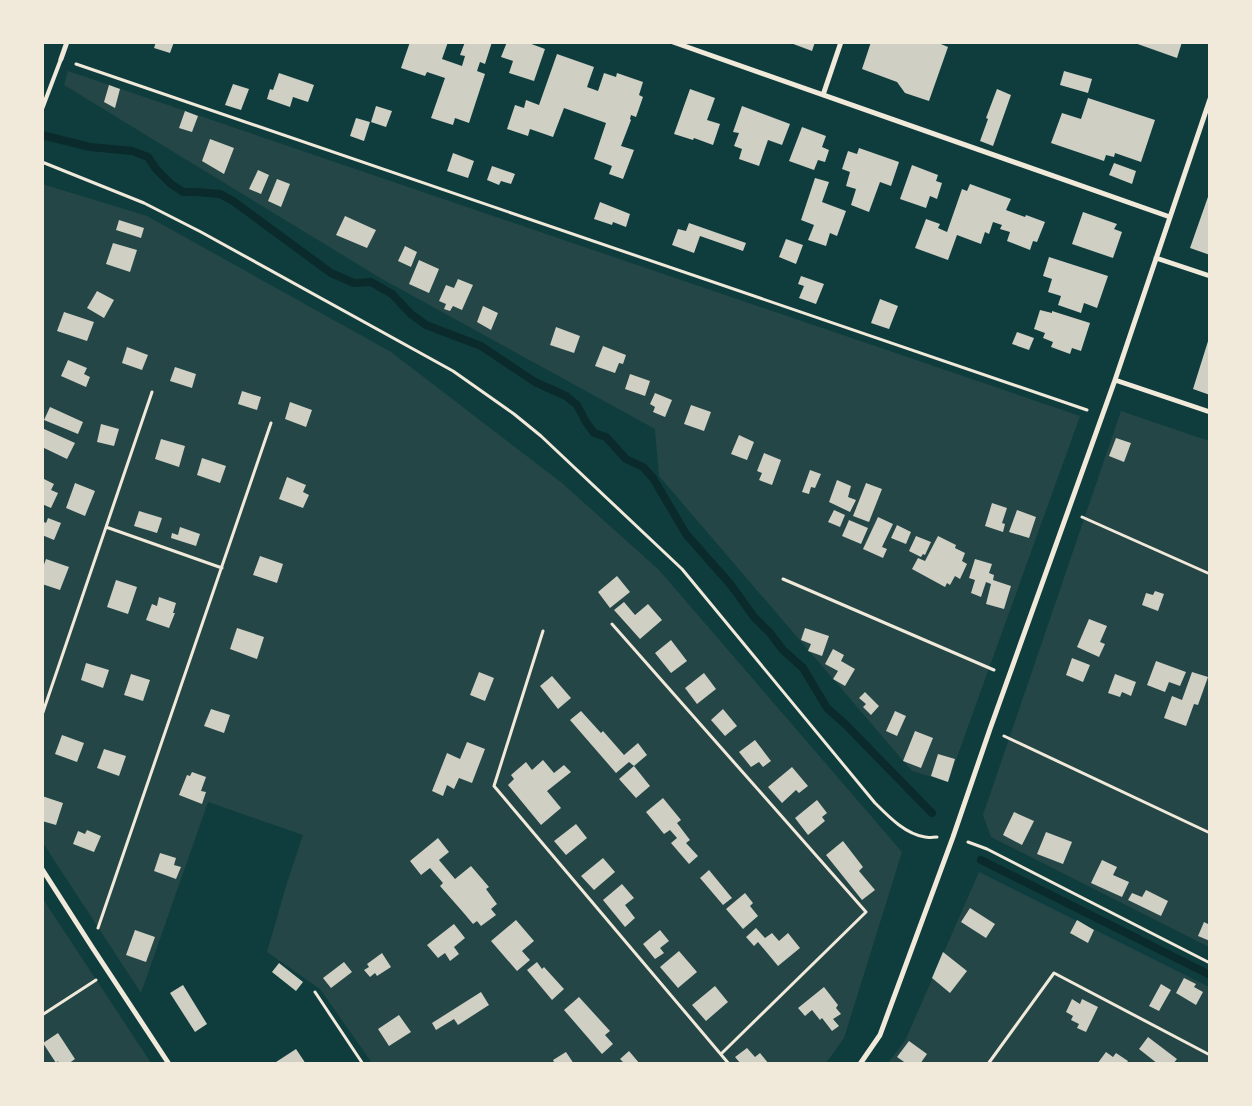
<svg xmlns="http://www.w3.org/2000/svg" width="1252" height="1106" font-family="'Source Sans 3',sans-serif">
  <style>
    .green { fill: #244646 }
    .lines { fill: none; stroke-linecap: round; stroke-linejoin: round }
    .stream { stroke: #0a2a2b; stroke-width: 8 }
    .building { fill: #cfcfc3 }
    .path { stroke: #f1e9da; stroke-width: 3 }
    .service { stroke: #f1e9da; stroke-width: 4 }
    .minor { stroke: #f1e9da; stroke-width: 5 }
  </style>
  <rect width="100%" height="100%" fill="#0f3d3e"/>
  <path class="green" d="M68,71L1080,416L948,782L912,771L659,476L655,429L382,279L64,85Z
    M42,184L147,216L391,352L562,483L659,570L902,852L844,1038L826,1063H372L320,989L267,952L287,883L303,835L208,802L141,993L43,843Z
    M1121,411L1209,441V947L991,837L983,815Z
    M979,872L1209,987V1063L887,1064L905,1041Z
    M43,899L151,1063H43Z"/>
  <g class="lines">
    <path class="stream" d="M42,135L90,147L132,151L148,157L156,169L171,184L183,192H196L220,194L233,201L331,273L354,283L371,282L392,294L411,314L426,325L481,346L535,382L566,396L577,405L586,422L594,433L606,437L626,459L643,467L653,478L686,534L731,585L754,617L770,633L783,650L803,668L827,708L845,724L932,813
      M981,860L1210,975"/>
  </g>
  <path class="building" d="M156,42H174L170,53L154,48Z
    M410,42H448L442,59L462,66L465,56L460,55L465,42H492L485,64L480,62L477,71L485,74L469,123L455,118L453,125L431,118L445,78L427,72L425,76L401,68Z
    M507,42H526L545,49L534,81L509,73L513,61L501,57Z
    M788,42H815L812,51Z
    M871,42H936L948,47L929,101L905,93L897,82L862,69Z
    M1132,42H1182L1177,58Z
    M557,54L594,67L587,87L598,91L604,73L616,77L617,73L643,82L639,95L643,97L636,117L631,115L630,119L631,120L621,146L634,150L623,179L609,174L612,166L594,159L606,123L564,108L553,137L530,129L528,136L507,129L515,105L524,108L526,100L539,105Z
    M1064,71L1092,79L1088,93L1060,85Z
    M279,73L314,85L308,102L293,97L290,107L267,99L270,89L273,90Z
    M233,84L249,89L241,110L225,105Z
    M109,85L120,89L115,108L104,102Z
    M690,89L715,98L707,120L720,124L713,145L694,138L693,140L674,134Z
    M997,89L1011,95L993,146L980,141L988,119L986,118Z
    M1088,98L1155,120L1141,162L1115,153L1114,157L1106,155L1104,161L1051,143L1062,113L1081,119Z
    M376,106L392,111L386,127L371,122Z
    M742,106L790,124L782,145L768,140L759,166L739,159L742,149L734,146L739,133L733,132Z
    M185,111L198,116L192,132L179,128Z
    M356,118L370,122L364,141L350,136Z
    M802,127L826,136L822,147L829,150L825,162L818,160L814,170L789,161Z
    M210,139L234,148L224,174L202,161Z
    M859,148L899,162L891,186L880,182L869,212L851,205L856,189L846,186L850,172L842,169L848,151L857,154Z
    M453,153L474,161L468,178L447,171Z
    M1114,163L1136,171L1132,184L1109,175Z
    M912,165L938,175L936,181L942,183L937,199L930,196L926,208L900,199Z
    M492,166L515,174L511,184L501,181L499,185L487,180Z
    M258,170L269,175L261,194L249,189Z
    M815,178L829,182L822,202L846,211L837,236L830,233L826,246L808,240L814,225L801,220Z
    M277,179L290,184L281,207L268,201Z
    M970,184L1011,199L1006,210L1025,217L1026,215L1045,222L1037,242L1033,241L1030,250L1007,241L1010,232L1000,229L1002,225L993,222L989,234L985,232L981,244L957,235L948,260L915,248L926,219L940,224L938,228L947,232L962,189L967,191Z
    M1209,194H1210V255L1190,248Z
    M600,202L630,214L626,227L613,222L612,225L594,219Z
    M1083,212L1117,224L1114,229L1122,232L1113,258L1072,244Z
    M345,216L376,230L367,248L336,235Z
    M119,220L144,228L141,238L116,230Z
    M689,223L746,243L743,251L700,236L694,253L672,245L678,229L686,231Z
    M786,239L803,245L796,264L779,257Z
    M113,243L137,250L130,272L106,264Z
    M405,246L417,252L411,267L398,261Z
    M1049,257L1108,276L1097,308L1084,303L1081,313L1058,305L1061,296L1048,292L1052,279L1043,276Z
    M419,260L439,269L429,293L409,284Z
    M801,276L824,284L816,304L799,298L804,286L798,284Z
    M458,279L473,285L462,310L453,306L450,311L444,309L446,304L439,301L446,285L454,288Z
    M97,291L114,300L104,318L87,308Z
    M880,299L898,306L889,329L871,323Z
    M483,306L498,313L491,330L477,322Z
    M1040,310L1052,313V311L1090,323L1081,351L1072,348L1070,354L1051,347L1053,342L1043,338L1045,333L1034,329Z
    M64,312L94,322L87,341L57,331Z
    M556,327L580,336L574,353L550,345Z
    M1017,332L1034,338L1029,350L1012,344Z
    M1209,338H1210V395L1193,389Z
    M603,346L626,355L623,364L619,363L615,373L595,366Z
    M127,347L148,355L142,370L122,363Z
    M68,360L87,368L84,374L90,377L86,387L61,376Z
    M175,367L196,374L192,388L170,381Z
    M630,374L650,381L645,396L625,389Z
    M242,391L261,397L257,410L238,404Z
    M655,393L672,400L665,417L653,412L655,407L650,404Z
    M290,402L312,410L306,427L285,419Z
    M691,405L711,412L704,431L684,424Z
    M50,407L83,422L78,434L44,420Z
    M101,424L119,429L114,446L97,442Z
    M42,428L75,443L67,459L42,447Z
    M739,435L754,442L747,460L731,454Z
    M1116,438L1131,443L1124,462L1109,456Z
    M161,439L185,446L179,467L155,459Z
    M764,453L781,460L772,485L759,480L762,473L757,471Z
    M202,458L226,466L220,483L197,475Z
    M810,470L821,474L815,488L811,487L809,494L802,492Z
    M287,477L306,485L303,492L309,495L303,508L279,499Z
    M42,478L54,484L51,490L58,493L51,508L42,504Z
    M837,480L851,486L848,497L856,500L850,512L829,502Z
    M75,483L95,491L85,516L66,508Z
    M866,483L882,489L869,522L853,516Z
    M992,503L1007,508L1002,523L1005,524L1003,532L985,526Z
    M834,510L845,515L840,527L828,522Z
    M1017,510L1036,517L1029,538L1009,532Z
    M139,511L162,518L157,533L134,526Z
    M878,517L893,524L882,547L887,549L883,558L863,549Z
    M48,518L61,523L54,540L42,535V521L46,523Z
    M849,520L868,528L861,544L842,536Z
    M897,525L911,532L906,544L891,538Z
    M180,527L200,534L196,546L171,538L172,533L178,535Z
    M916,536L931,542L925,555L923,554L921,557L909,551Z
    M938,536L956,545L955,548L965,553L962,561L967,564L960,579L955,576L950,585L947,583L945,587L912,569L918,558L925,561Z
    M260,556L283,564L277,583L253,575Z
    M46,559L69,567L60,590L42,584V570Z
    M975,559L992,564L989,573L994,575L993,580L1011,586L1004,609L986,604L991,584L986,582L981,597L971,593L975,580L969,578Z
    M617,576L630,592L610,608L598,592Z
    M116,580L137,587L128,614L107,607Z
    M1155,591L1164,594L1158,611L1142,605L1146,593L1153,595Z
    M159,597L176,603L173,613H175L169,628L146,620L152,604L157,606Z
    M624,602L635,615L648,604L662,620L640,639L614,610Z
    M1089,619L1107,626L1100,642L1105,644L1099,657L1077,647Z
    M237,628L264,637L257,659L230,649Z
    M805,628L829,636L822,656L808,651L811,644L801,640Z
    M671,640L687,661L671,673L655,653Z
    M833,649L844,655L841,661L855,669L845,686L833,679L838,671L825,664Z
    M1072,658L1090,665L1083,682L1066,675Z
    M1156,661L1186,672L1180,686L1169,682L1165,692L1147,685Z
    M86,663L109,670L103,688L81,680Z
    M479,672L494,678L485,701L470,695Z
    M1192,672L1208,677L1198,705L1194,704L1186,726L1164,718L1172,696L1182,700Z
    M704,673L716,689L697,704L685,688Z
    M131,674L150,680L143,701L124,695Z
    M1115,674L1136,682L1131,696L1122,692L1120,697L1108,693Z
    M552,676L571,698L558,709L540,686Z
    M865,692L879,706L871,715L863,707L866,704L859,698Z
    M211,709L230,715L224,733L204,726Z
    M723,709L737,726L725,736L711,720Z
    M581,711L601,733L603,731L624,755L638,743L647,755L634,766L650,786L636,798L619,779L634,766L629,762L616,773L570,720Z
    M895,711L906,716L897,736L886,731Z
    M915,731L933,738L921,768L903,761Z
    M62,735L84,743L77,762L55,754Z
    M755,740L771,761L763,767L759,762L751,767L739,752Z
    M467,742L485,749L472,783L459,778L454,789L447,785L443,796L432,791L447,753L460,759Z
    M104,749L126,756L119,776L97,768Z
    M938,754L955,759L948,782L931,776Z
    M543,760L554,773L564,765L571,772L547,791L561,808L541,825L508,785L514,779L511,775L526,762L532,770Z
    M792,767L808,786L799,793L796,790L782,803L768,787Z
    M192,772L206,777L201,791L206,792L202,804L179,795L187,775L190,776Z
    M42,796L63,803L56,825L42,821Z
    M663,798L681,820L677,823L690,840L686,843L698,856L689,864L671,843L677,838L670,830L664,834L646,812Z
    M817,800L827,813L822,817L825,821L808,835L795,818Z
    M1014,812L1034,821L1022,845L1003,835Z
    M576,824L587,838L566,855L554,841Z
    M87,830L101,836L94,852L73,844L78,831L85,834Z
    M1046,832L1072,842L1063,864L1037,854Z
    M438,838L449,852L439,860L455,879L471,866L489,887L486,889L497,904L491,909L496,915L481,926L477,921L473,924L462,911L440,886L443,883L430,868L421,875L410,861Z
    M843,841L863,867L859,871L875,890L862,900L826,855Z
    M160,853L176,858L174,865L181,867L176,879L154,871Z
    M603,858L615,872L594,890L581,876Z
    M1102,860L1117,867L1113,875L1129,882L1122,897L1091,883Z
    M709,870L732,898L723,905L700,878Z
    M622,884L634,898L625,905L635,918L625,927L603,900Z
    M1146,890L1168,901L1161,916L1128,900L1132,893L1142,897Z
    M745,893L753,903L750,906L758,916L743,929L726,909Z
    M970,908L995,924L986,938L961,922Z
    M516,920L534,941L522,951L530,960L517,971L491,941Z
    M1077,920L1094,930L1088,943L1070,933Z
    M1204,922L1210,925V941L1198,936Z
    M454,924L465,938L454,947L459,954L450,961L445,953L438,958L427,945Z
    M756,928L765,938L772,933L779,941L788,933L800,948L778,966L758,942L754,946L746,937Z
    M135,930L155,937L146,962L126,955Z
    M660,930L669,941L660,948L664,953L655,959L643,944Z
    M679,951L697,972L678,988L660,967Z
    M943,952L967,971L950,993L932,978Z
    M382,953L391,967L377,976L375,973L370,977L364,970L369,967L367,964Z
    M344,962L352,972L331,988L323,978Z
    M537,962L542,969L544,967L564,989L552,1000L527,970Z
    M279,963L303,982L296,991L272,972Z
    M1184,978L1196,984L1194,987L1203,992L1196,1005L1176,993Z
    M1161,984L1171,990L1159,1011L1149,1006Z
    M183,985L207,1024L195,1032L170,993Z
    M715,986L728,1002L706,1021L692,1005Z
    M824,987L838,1005L836,1008L841,1014L833,1019L839,1026L832,1031L822,1018L820,1020L812,1010L805,1016L798,1008Z
    M481,992L489,1005L458,1025L454,1019L436,1030L432,1023Z
    M579,997L610,1031L605,1035L613,1044L602,1054L564,1010Z
    M1072,999L1080,1004L1082,999L1098,1007L1086,1032L1077,1028L1079,1024L1071,1020L1073,1016L1066,1012Z
    M399,1015L411,1032L389,1046L378,1029Z
    M58,1033L75,1059L68,1064H59L58,1061L56,1063L43,1043Z
    M1148,1037L1177,1059L1173,1064H1158L1139,1049Z
    M909,1041L927,1054L920,1064H907L897,1057Z
    M747,1048L755,1057L760,1053L769,1064H741L735,1057Z
    M296,1049L306,1064H273Z
    M629,1051L640,1064H625L620,1059Z
    M566,1052L574,1064H555L553,1060Z
    M1106,1052L1113,1057L1116,1053L1128,1061L1126,1064H1097Z"/>
  <g class="lines">
    <path class="path" d="M76,64L1087,410
      M42,162L144,203L201,232L453,371L514,414L541,436L682,569L875,803C888,816 905,834 925,837C929,838 933,837 937,837
      M1082,517L1210,574
      M106,527L222,568
      M783,579L994,670
      M612,624L866,912L721,1054
      M543,631L494,786L729,1064
      M42,715L152,392
      M1004,736L1210,833
      M968,842L987,849L1210,963
      M98,928L271,423
      M315,992L363,1064
      M42,1015L96,980
      M988,1064L1054,973L1210,1055"/>
    <path class="service" d="M42,109L61,59"/>
    <path class="minor" d="M673,42L1170,217
      M61,59L67,42
      M823,95L841,42
      M1156,258L1210,276
      M1115,380L1210,412
      M42,869L92,947L169,1064
      M860,1064L880,1035L953,837L990,729L1115,380L1210,99"/>
  </g>
  <rect width="1252" height="1106" fill="none" stroke="#f1e9da" stroke-width="88"/>
</svg>
